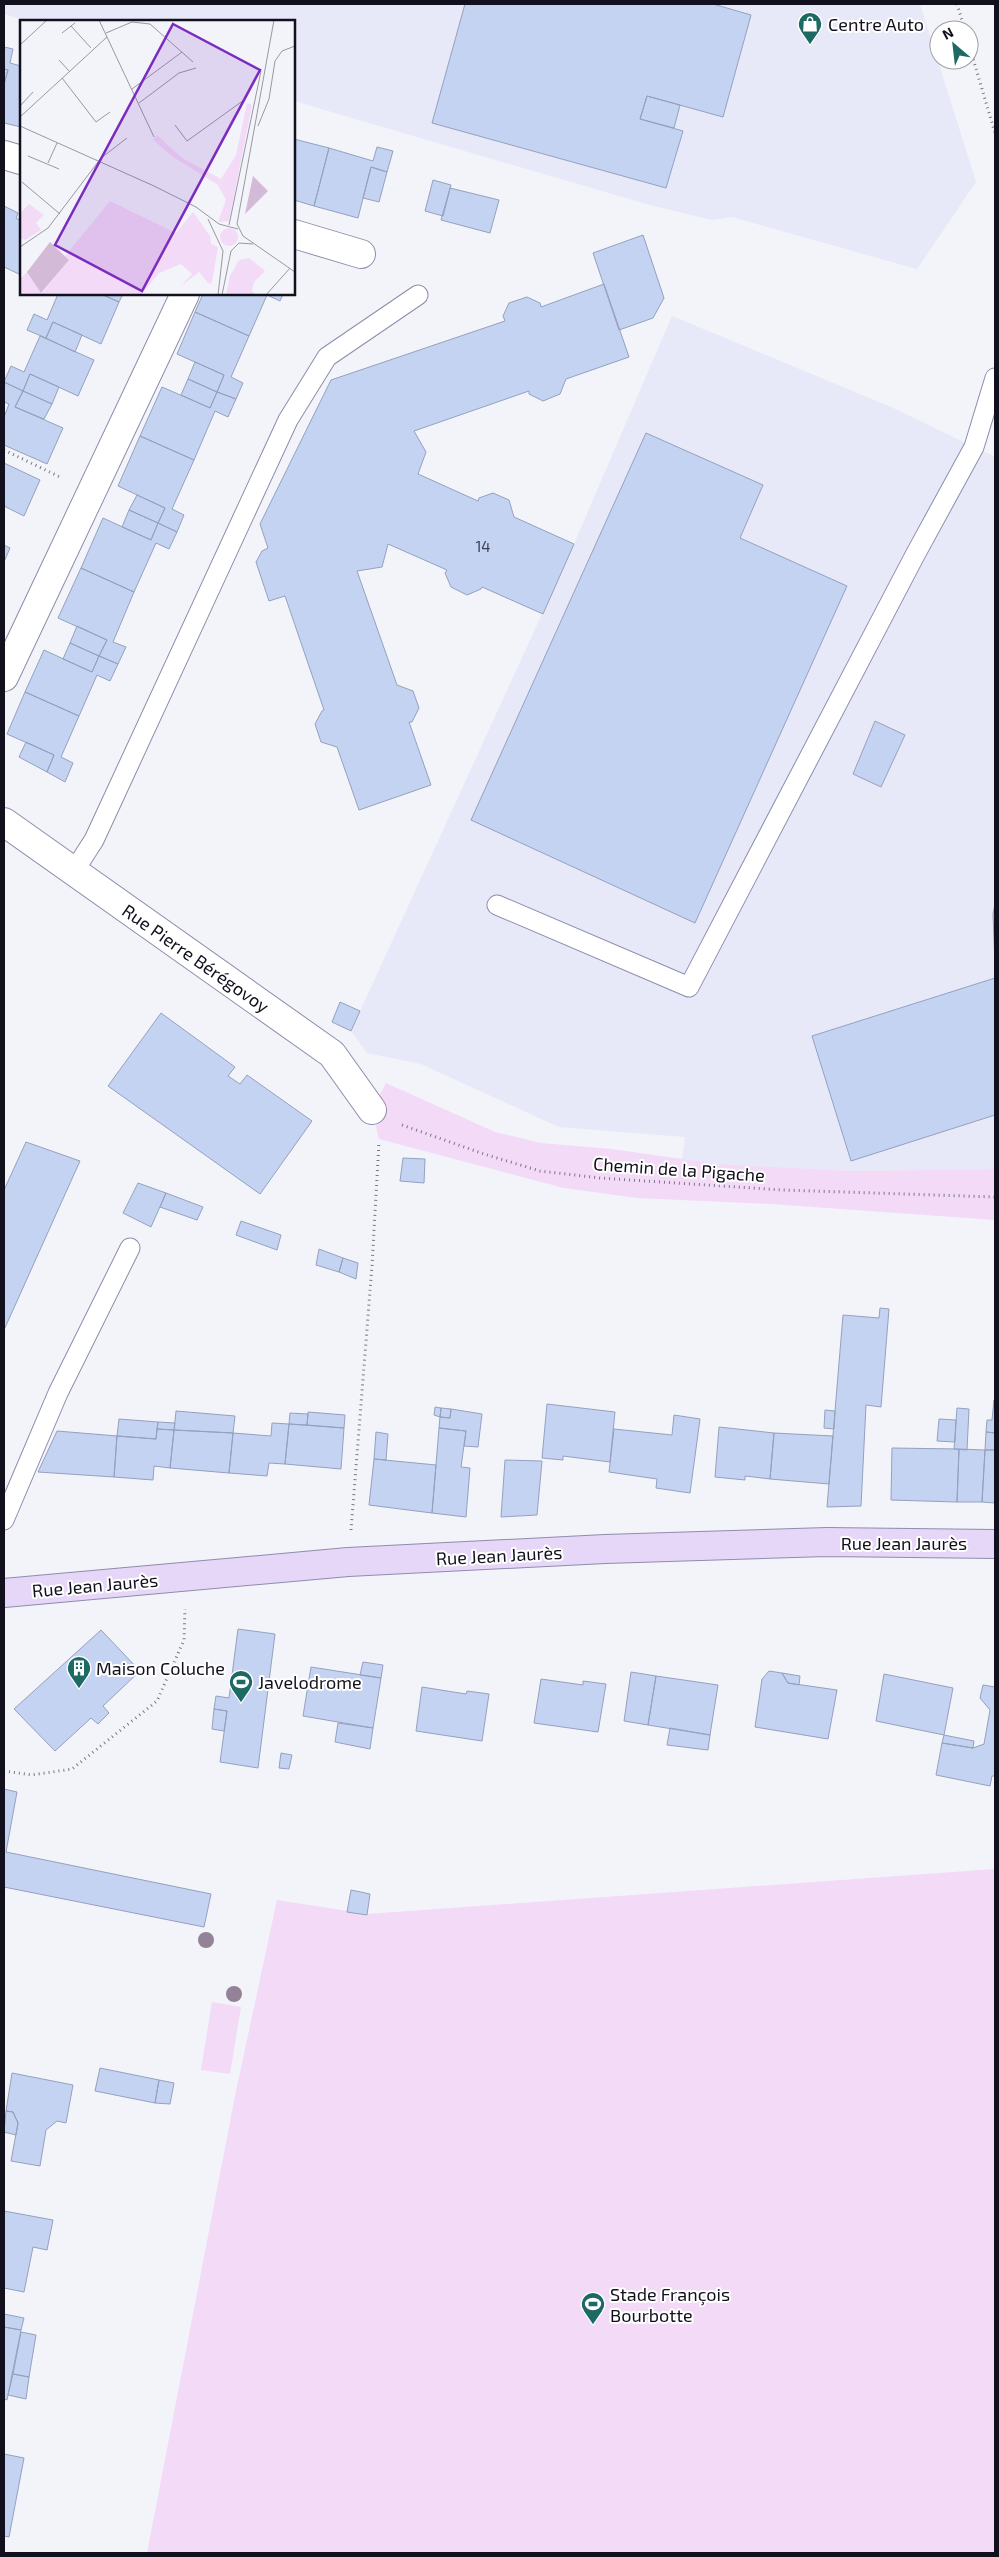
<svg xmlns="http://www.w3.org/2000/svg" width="999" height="2557" font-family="'Exo 2',sans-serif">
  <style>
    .built { fill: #e7e8f8 }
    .green { fill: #f3daf6 }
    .building { fill: #c5d3f3; stroke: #94a1be }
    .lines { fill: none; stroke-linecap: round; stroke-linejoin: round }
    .lane-casing { stroke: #8d8dac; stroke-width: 21 }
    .street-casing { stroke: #8d8dac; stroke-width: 30 }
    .secondary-casing { stroke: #8d8dac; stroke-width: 30 }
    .path { stroke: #797882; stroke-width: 3; stroke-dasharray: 1 4; stroke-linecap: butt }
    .lane { stroke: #fff; stroke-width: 19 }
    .street { stroke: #fff; stroke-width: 28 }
    .secondary { stroke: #e6d7f8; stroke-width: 28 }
    .tree { fill: #948299 }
    .labels { text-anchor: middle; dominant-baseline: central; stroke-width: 4; stroke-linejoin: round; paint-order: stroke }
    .number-label { font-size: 15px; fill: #3e4152 }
    .poi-label { font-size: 18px; fill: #11101c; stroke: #fff; text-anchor: start }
    .street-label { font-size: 18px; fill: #11101c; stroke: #fff }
    .inset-road { fill: none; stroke: #9998a1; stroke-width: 1 }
    .view { fill: #7b2cbf; fill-opacity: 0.15; stroke: #7b2cbf; stroke-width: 2.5 }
    .inset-edge { fill: none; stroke: #11101c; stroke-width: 2.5 }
  </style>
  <rect width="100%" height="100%" fill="#f3f3fa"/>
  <path class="built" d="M4,4H920L976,182L917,269L732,217L712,220L646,204L294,101V21H29L4,14Z
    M672,316L891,407L974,447L994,456L995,454V1169L851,1171L718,1164L682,1159L685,1137L559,1127L421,1064L367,1053L351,1031L574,544Z"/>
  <path class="green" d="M386,1083L495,1132L541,1143L611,1149L718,1164L851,1171L995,1169V1220L771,1204L637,1198L564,1188L379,1139L372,1110Z
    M995,1869V2553H147L235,2096L277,1900L367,1914Z
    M212,2002L241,2007L230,2074L201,2070Z"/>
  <path class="building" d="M465,4H713L751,15L723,117L647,96L640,119L683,131L666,188L432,123Z
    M4,47L13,49L10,63L21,66V127L4,123V84L8,70L4,69Z
    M4,69L8,70L4,84Z
    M647,96L680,105L674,128L640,119Z
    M294,139L329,148L314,206L294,200Z
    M377,147L393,151L387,172L371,167L358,218L314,206L329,148L373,161Z
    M371,167L387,172L379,202L363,198Z
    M433,180L451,185L443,216L425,211Z
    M450,188L499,200L490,233L441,220Z
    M4,206L18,213L16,218L21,221V275L4,267Z
    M643,235L664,298L653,318L619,330L593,253Z
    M604,284L629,357L566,379L560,394L543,401L529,394V391L414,431L426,452L418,474L478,501L479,498L493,493L509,500L514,517L574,544L543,614L482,587L481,589L467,595L451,587L445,573L447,570L388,544L382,567L357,571L397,685L413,691L419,708L412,722H409L431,785L359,810L337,747L321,742L315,724L322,711L324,710L285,596L269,601L256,562L262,551L268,548L260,524L331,380L505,321L503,316L509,303L527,297L540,303L541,307Z
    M58,294H101L119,302L101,344L53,322L46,338L27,330L34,314L47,320Z
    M101,294H123L119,302Z
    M203,294H283L280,301L267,295L249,336L195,312Z
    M195,312L249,336L231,377L243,383L236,399L217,392L224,375L177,354Z
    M53,322L82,335L75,352L46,338Z
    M40,336L94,360L78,396L30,374L23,391L4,382L11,366L24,372Z
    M195,362L224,375L217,392L188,379Z
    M30,374L59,387L52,404L23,391Z
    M188,379L217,392L210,408L181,395Z
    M4,382L23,391L15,407L63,428L47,464L4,445V417L9,404L4,402Z
    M162,387L210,408L217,392L236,399L228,417L215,411L194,460L140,436Z
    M23,391L52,404L44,419L15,407Z
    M646,433L763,485L740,538L847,586L695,923L471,820Z
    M140,436L194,460L172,509L184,515L177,532L158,523L165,508L118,486Z
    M4,463L40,480L24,516L4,506Z
    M137,495L165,508L158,523L129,510Z
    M129,510L158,523L151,540L122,527Z
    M103,518L151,540L158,523L177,532L169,549L156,543L134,592L81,568Z
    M4,545L10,548L4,562Z
    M81,568L134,592L113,642L126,647L118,664L99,656L107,640L58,618Z
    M77,626L107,640L99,656L70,643Z
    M70,643L99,656L92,672L63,659Z
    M44,650L92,672L99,656L118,664L110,681L97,675L79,716L25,692Z
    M25,692L79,716L61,757L73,763L65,782L47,772L54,755L7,734Z
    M875,721L905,735L881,787L853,774Z
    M26,742L54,755L47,772L19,757Z
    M995,904V964L993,914Z
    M995,978V1115L851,1161L812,1036Z
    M340,1002L360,1011L351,1031L332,1022Z
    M161,1013L235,1067L228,1076L240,1084L247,1075L312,1121L260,1194L108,1086Z
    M26,1142L80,1161L4,1330V1190Z
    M403,1158L425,1159L424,1183L400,1181Z
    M138,1183L166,1193L151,1227L123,1213Z
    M166,1193L203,1207L197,1220L160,1207Z
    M241,1221L281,1235L277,1250L236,1235Z
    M319,1249L343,1258L339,1272L316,1265Z
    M343,1258L358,1263L356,1279L339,1272Z
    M880,1308L889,1309L881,1407L866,1405L861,1506L827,1507L843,1315L879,1318Z
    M994,1400L995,1433L986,1432L987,1420H992Z
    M547,1404L615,1412L610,1462L563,1456V1460L542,1458Z
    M435,1407L441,1408L440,1417L434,1415Z
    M441,1408L451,1409L450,1418L440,1417Z
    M957,1408L969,1409L967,1450L954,1449Z
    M451,1409L482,1414L478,1447L464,1446L466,1431L439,1428L440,1417L450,1418Z
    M825,1410L835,1411L834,1429L824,1428Z
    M176,1411L235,1416L233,1433L174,1430Z
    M308,1412L345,1415L344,1428L307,1425Z
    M290,1413L308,1414L307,1425L289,1424Z
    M674,1415L700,1419L690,1493L656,1488L657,1479L609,1472L614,1429L672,1435Z
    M119,1419L158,1422L156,1439L117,1436Z
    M939,1419L956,1420L955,1442L937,1441Z
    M158,1422L175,1423L174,1430L157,1429Z
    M272,1423L289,1424L285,1464L269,1463L267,1476L229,1473L233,1433L271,1436Z
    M289,1424L344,1428L341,1469L285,1464Z
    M719,1427L774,1433L770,1479L745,1476V1480L715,1477Z
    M439,1428L466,1431L461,1467L470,1468L466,1517L432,1513Z
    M157,1429L174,1430L170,1468L154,1466L153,1480L114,1477L117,1436L156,1439Z
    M174,1430L233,1433L229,1473L170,1468Z
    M57,1431L117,1436L114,1477L38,1472Z
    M376,1432L388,1434L386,1460L374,1459Z
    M986,1432L995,1433V1450H985Z
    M774,1433L833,1436L829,1484L770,1479Z
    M892,1448L959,1449L957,1502L891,1500Z
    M959,1449L985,1450L982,1502H957Z
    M985,1450H995V1503L982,1502Z
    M374,1459L436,1465L432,1513L369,1505Z
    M505,1460L542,1461L537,1515L501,1517Z
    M238,1629L275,1634L258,1768L220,1762L227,1711L214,1709L216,1696L229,1698Z
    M101,1630L140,1671L103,1706L109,1713L98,1724L91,1718L55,1751L14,1709Z
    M363,1662L383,1665L381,1678L360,1675Z
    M311,1667L381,1678L373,1728L303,1716Z
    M769,1671L782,1673L788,1683L837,1690L828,1739L755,1727L762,1679Z
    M631,1672L656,1676L648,1725L624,1721Z
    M782,1673L800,1676L799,1685L788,1683Z
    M884,1674L953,1688L944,1735L876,1721Z
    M656,1676L718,1685L710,1735L648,1725Z
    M541,1679L583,1685V1681L606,1684L598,1732L534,1723Z
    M983,1685L995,1687V1776H992L990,1786L936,1775L942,1743L973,1748L984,1744L990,1710L980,1698Z
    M422,1687L466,1694L467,1691L489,1694L482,1741L416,1731Z
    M214,1709L227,1711L224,1731L212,1729Z
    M338,1723L373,1728L370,1749L335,1742Z
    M670,1728L710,1735L708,1750L667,1745Z
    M944,1735L974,1741L973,1748L942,1743Z
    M281,1753L292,1755L289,1769L279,1768Z
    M4,1789L17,1792L6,1852L211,1894L204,1927L4,1887Z
    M351,1890L370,1894L367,1915L347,1912Z
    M100,2068L159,2080L155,2103L95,2091Z
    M12,2073L73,2085L66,2123L57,2121L46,2130L40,2166L11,2161L18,2123L13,2112L6,2111Z
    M159,2080L174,2083L170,2104L155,2103Z
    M6,2111L13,2112L18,2123L16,2135L4,2132Z
    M4,2211L53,2220L47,2250L33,2247L24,2292L4,2288Z
    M4,2314L24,2318L21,2330L4,2327Z
    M4,2327L21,2330L7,2400L4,2399Z
    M21,2332L36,2335L29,2377L13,2374Z
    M13,2374L29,2377L26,2399L8,2395Z
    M4,2454L24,2458L9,2537L4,2536Z"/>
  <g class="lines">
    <g class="lane-casing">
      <path id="lane" d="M74,871L94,840L288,420L327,357L418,295
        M497,905L689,987L915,555L974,447L995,378
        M4,1520L58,1393L130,1248"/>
    </g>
    <g class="street-casing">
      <path id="street" d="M4,155L21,160
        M294,234L361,254
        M4,677L185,294
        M4,822L332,1054L372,1110"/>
    </g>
    <g class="secondary-casing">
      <path id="secondary" d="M4,1593L348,1562L605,1549L827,1542L995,1544"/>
    </g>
    <path class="path" d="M957,4L965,30
      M969,45L995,133
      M4,450L62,478
      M402,1125L484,1154L540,1171L600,1178L783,1190L995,1197
      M351,1530L372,1266L379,1142
      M4,1771L32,1775L72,1769L157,1701L184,1640L185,1609"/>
    <use href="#lane" class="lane"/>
    <use href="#street" class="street"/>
    <use href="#secondary" class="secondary"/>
  </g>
  <g class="tree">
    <circle cx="206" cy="1940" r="8"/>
    <circle cx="234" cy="1994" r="8"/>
  </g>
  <defs>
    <g id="shop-pin" transform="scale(1.25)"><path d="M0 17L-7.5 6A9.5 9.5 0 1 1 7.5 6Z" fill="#1d6964" stroke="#fff"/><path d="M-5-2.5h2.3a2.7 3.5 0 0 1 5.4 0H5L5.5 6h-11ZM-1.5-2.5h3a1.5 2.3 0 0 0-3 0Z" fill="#fff"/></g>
    <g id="building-pin" transform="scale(1.25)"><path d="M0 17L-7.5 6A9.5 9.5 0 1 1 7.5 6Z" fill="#1d6964" stroke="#fff"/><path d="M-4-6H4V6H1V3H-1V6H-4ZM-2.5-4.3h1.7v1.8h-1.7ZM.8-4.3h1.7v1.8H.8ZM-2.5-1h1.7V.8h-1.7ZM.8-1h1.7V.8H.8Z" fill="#fff"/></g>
    <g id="stadium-pin" transform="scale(1.25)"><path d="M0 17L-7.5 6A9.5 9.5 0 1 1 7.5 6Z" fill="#1d6964" stroke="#fff"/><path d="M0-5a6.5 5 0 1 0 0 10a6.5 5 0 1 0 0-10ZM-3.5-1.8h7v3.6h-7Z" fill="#fff"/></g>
  </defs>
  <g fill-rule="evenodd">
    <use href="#shop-pin" x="810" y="24"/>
    <use href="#building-pin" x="79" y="1668"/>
    <use href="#stadium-pin" x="241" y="1682"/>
    <use href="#stadium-pin" x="593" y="2304"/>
  </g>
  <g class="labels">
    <g class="number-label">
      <text x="483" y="546">14</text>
    </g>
    <g class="poi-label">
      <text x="828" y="24">Centre Auto</text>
      <text x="96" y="1668">Maison Coluche</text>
      <text x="258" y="1682">Javelodrome</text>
      <text x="610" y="2294">Stade François<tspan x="610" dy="21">Bourbotte</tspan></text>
    </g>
    <g class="street-label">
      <text transform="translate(196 958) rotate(35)">Rue Pierre Bérégovoy</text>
      <text transform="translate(679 1169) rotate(4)">Chemin de la Pigache</text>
      <text x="904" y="1543">Rue Jean Jaurès</text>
      <text transform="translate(499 1555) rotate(-3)">Rue Jean Jaurès</text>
      <text transform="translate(95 1585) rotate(-5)">Rue Jean Jaurès</text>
    </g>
  </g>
  <g transform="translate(20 20)">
    <rect width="275" height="275" fill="#f3f3fa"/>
    <path d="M227,83L232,85L209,201L198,202L206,180L198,165L153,137L133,120L137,115L162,138L201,159L216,135ZM90,181L156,213L173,192L190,216L191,224L198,227L192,262L189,264L179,252L161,266L172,254L161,244L139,253L121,275H0V259L7,252L22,273L49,240L45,236ZM9,184L24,195L16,203L21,210L5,220L0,218V193ZM200 217a9 9 0 1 1 18 0a9 9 0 1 1-18 0ZM229,238L245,251L234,262L232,271L236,275H206L210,256L219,240Z" fill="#f3daf6"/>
    <path d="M233,156L248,171L225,194ZM30,222L49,240L21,273L7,252Z" fill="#d3bad6"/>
    <path class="inset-road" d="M79,0L134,117M254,0L217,204L223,216L275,252M51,6L71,28M42,13L55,3M86,13L112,2L130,4L173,42M0,25L27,0M39,40L50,52M255,41L262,31L275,26M42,58L76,102L90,92M112,69L162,32M119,83L159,53L176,48M0,86L13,72M0,97L87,17M155,105L167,121L224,80M0,106L134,166L176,187L199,204L218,209M238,106L249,79L255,41M8,136L39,149M28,143L37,123M2,162L40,194M188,199L203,231L198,275M209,205L241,51M0,227L28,208L81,138L107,118M202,275L211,231L219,223L233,224M246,275L270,248"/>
    <path class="view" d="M153,4L240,50L122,271L35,225Z"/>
    <rect width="275" height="275" class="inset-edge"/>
  </g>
  <rect width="999" height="2557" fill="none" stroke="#11101c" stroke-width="10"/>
  <g transform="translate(954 45) rotate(332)"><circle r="24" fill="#ffffff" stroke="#a09fa4"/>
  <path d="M0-4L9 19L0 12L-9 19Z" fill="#1d6964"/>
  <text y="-8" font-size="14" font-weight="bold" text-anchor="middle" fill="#11101c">N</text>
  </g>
</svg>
